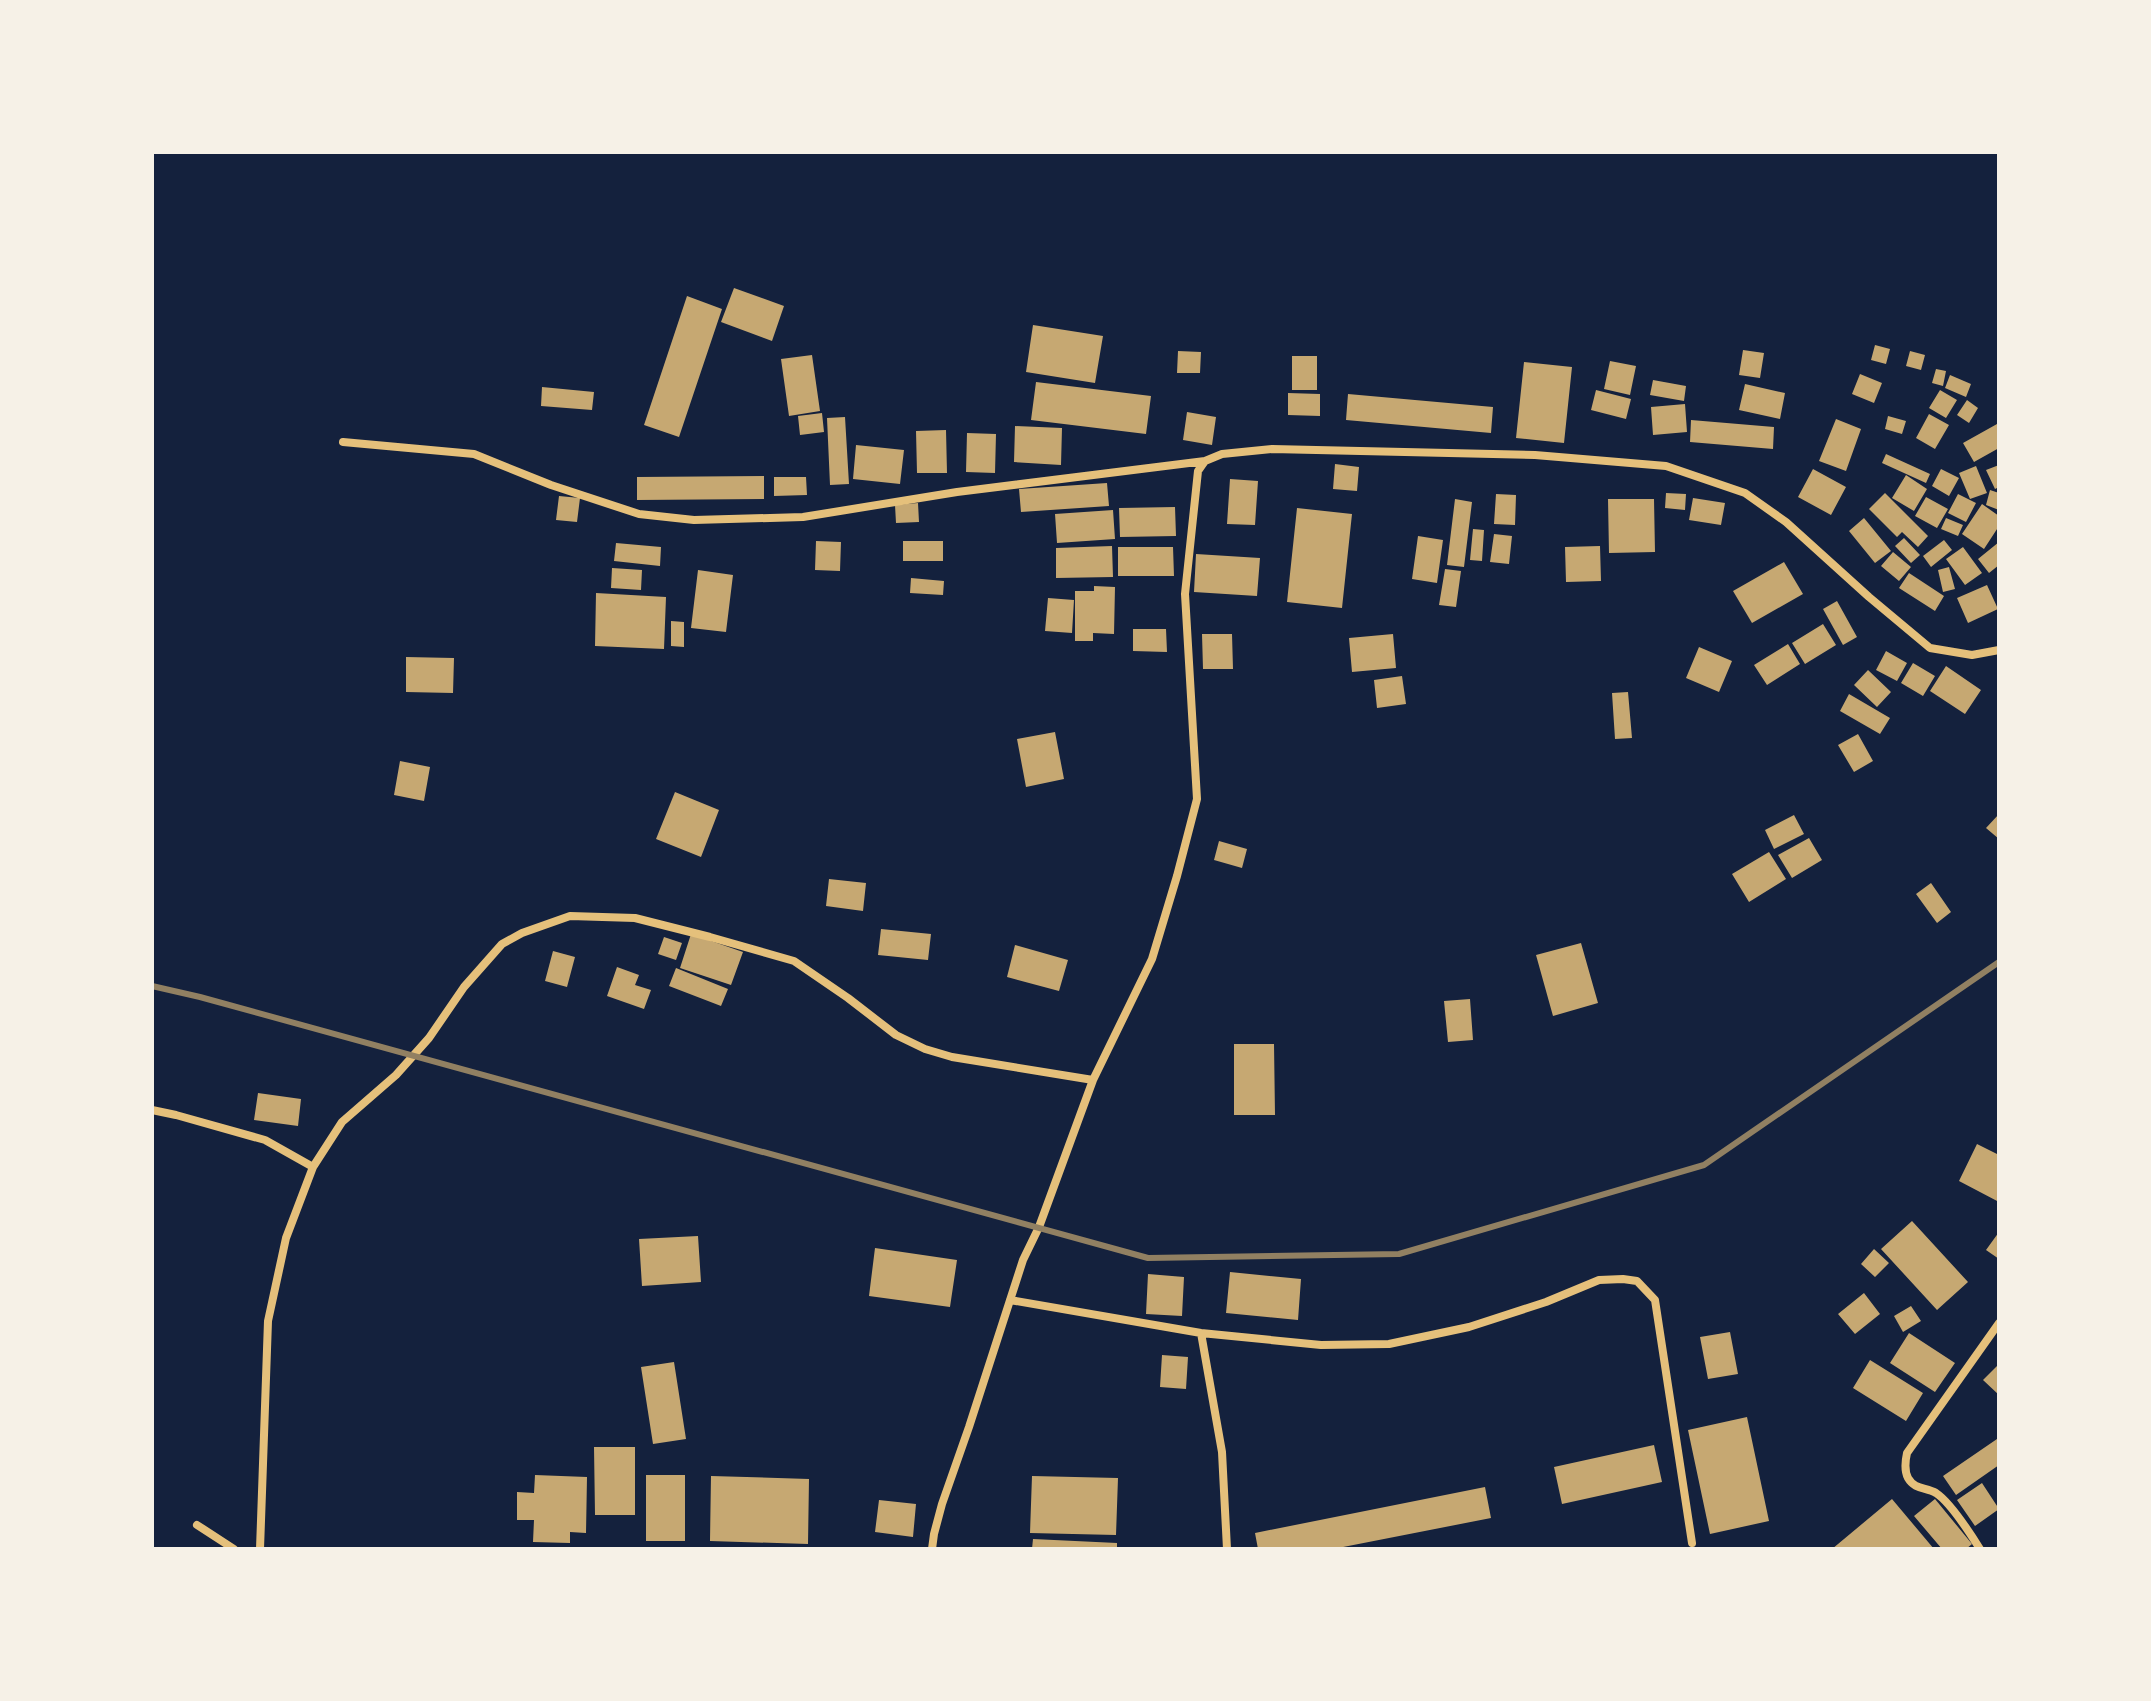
<svg xmlns="http://www.w3.org/2000/svg" width="2151" height="1701" font-family="'Fira Sans Condensed',sans-serif">
  <style>
    .building { fill: #c6a872 }
    .lines { fill: none; stroke-linecap: round; stroke-linejoin: round }
    .minor { stroke: #e5c07b; stroke-width: 8 }
    .rail { stroke: #918062; stroke-width: 6 }
  </style>
  <rect width="100%" height="100%" fill="#14213d"/>
  <path class="building" d="M734,288L784,306L772,341L721,322Z
    M687,296L722,309L679,437L644,425Z
    M1033,325L1103,336L1095,383L1026,372Z
    M1875,345L1890,349L1886,364L1871,360Z
    M1743,350L1764,353L1760,378L1739,375Z
    M1178,351L1201,352L1200,373H1177Z
    M1910,351L1925,355L1921,370L1906,366Z
    M812,355L820,411L789,416L781,359Z
    M1292,356H1317V390H1292Z
    M1610,361L1636,366L1630,395L1604,389Z
    M1524,362L1572,367L1564,443L1516,438Z
    M1936,369L1946,371L1943,386L1932,383Z
    M1860,374L1882,383L1874,403L1852,394Z
    M1950,375L1971,384L1966,397L1945,388Z
    M1653,380L1686,386L1684,401L1650,395Z
    M1036,382L1151,396L1146,434L1031,420Z
    M1745,384L1785,393L1780,419L1739,410Z
    M542,387L594,392L592,410L541,406Z
    M1596,390L1631,399L1626,419L1591,410Z
    M1940,390L1957,400L1946,418L1929,408Z
    M1288,393L1320,394V416L1288,415Z
    M1348,394L1493,407L1491,433L1346,420Z
    M1967,400L1978,408L1969,423L1957,415Z
    M1685,404L1687,432L1653,435L1651,407Z
    M1187,412L1216,417L1212,445L1183,440Z
    M822,413L824,432L800,435L798,416Z
    M1929,414L1949,425L1935,449L1916,438Z
    M1888,416L1906,421L1902,434L1885,429Z
    M845,417L849,484L830,485L827,418Z
    M1836,419L1861,429L1846,471L1819,461Z
    M1691,420L1774,427L1773,449L1690,442Z
    M1997,424L1999,428V448L1974,462L1963,443Z
    M1015,426L1062,428L1061,465L1014,462Z
    M946,430L947,473H917L916,431Z
    M967,433L996,434L995,473L966,472Z
    M856,445L904,450L900,484L853,479Z
    M1886,454L1930,474L1926,483L1882,463Z
    M1335,464L1359,467L1357,491L1333,489Z
    M1999,465V487L1995,489L1986,470Z
    M1976,466L1987,493L1970,499L1959,473Z
    M1813,469L1846,487L1831,515L1798,497Z
    M1941,469L1959,478L1949,496L1932,486Z
    M1906,475L1927,489L1914,511L1892,498Z
    M764,476V499L637,500V477Z
    M774,477H806L807,495L774,496Z
    M1230,479L1258,481L1255,525L1227,524Z
    M1107,483L1109,506L1021,512L1019,489Z
    M1990,490L1999,493V510L1986,505Z
    M1666,493L1686,494L1685,510L1665,508Z
    M1885,493L1928,536L1918,547L1902,532L1897,537L1869,509Z
    M1496,494L1516,495L1515,525L1494,524Z
    M1958,494L1976,503L1966,522L1948,513Z
    M559,496L580,498L577,522L556,520Z
    M1926,497L1948,509L1937,528L1915,516Z
    M1693,498L1725,503L1721,525L1689,520Z
    M1455,499L1472,502L1464,567L1447,565Z
    M1608,499H1654L1655,552L1609,553Z
    M918,503L919,522L896,523L895,505Z
    M1982,504L1999,516V526L1984,549L1962,534Z
    M1175,507L1176,536L1120,537L1119,508Z
    M1297,508L1352,514L1342,608L1287,602Z
    M1113,510L1115,539L1057,543L1055,514Z
    M1864,518L1891,551L1875,563L1849,531Z
    M1946,518L1963,525L1958,536L1941,529Z
    M1473,529L1484,530L1482,561L1470,560Z
    M1494,534L1512,536L1509,564L1490,562Z
    M1418,536L1443,540L1437,583L1412,579Z
    M1904,538L1920,555L1911,563L1895,546Z
    M1944,540L1952,550L1931,567L1923,556Z
    M816,541L841,542L840,571L815,570Z
    M903,541H943V561H903Z
    M1999,542V565L1989,573L1978,559Z
    M616,543L661,547L660,566L614,561Z
    M1112,546L1113,577L1056,578V548Z
    M1600,546L1601,581L1566,582L1565,547Z
    M1118,547H1173L1174,576H1118Z
    M1963,547L1982,573L1965,585L1946,559Z
    M1893,552L1911,567L1899,581L1881,566Z
    M1196,554L1260,558L1257,596L1194,592Z
    M1784,562L1803,594L1752,623L1733,591Z
    M1949,567L1955,589L1943,592L1938,570Z
    M612,568L642,570L641,590L611,588Z
    M1445,569L1461,571L1456,607L1439,605Z
    M698,570L733,575L726,632L691,628Z
    M1909,573L1944,596L1935,611L1899,588Z
    M911,578L944,581L943,595L910,593Z
    M1987,585L1998,609L1968,623L1957,598Z
    M1094,586L1115,587L1114,634L1093,633V641H1075V591H1094Z
    M596,593L666,597L664,649L595,646Z
    M1048,598L1074,600L1072,633L1045,631Z
    M1837,601L1857,637L1843,645L1823,609Z
    M671,621L684,622V647L671,646Z
    M1823,624L1836,645L1805,664L1792,643Z
    M1133,629H1166L1167,652L1133,651Z
    M1202,634H1232L1233,669H1203Z
    M1393,634L1396,668L1352,672L1349,638Z
    M1788,644L1800,664L1767,685L1754,665Z
    M1699,647L1732,661L1719,692L1686,678Z
    M1886,651L1907,663L1897,681L1876,670Z
    M406,657L454,658L453,693L406,692Z
    M1913,663L1935,676L1923,696L1901,683Z
    M1946,666L1981,690L1965,714L1930,691Z
    M1868,670L1891,692L1877,707L1854,685Z
    M1402,676L1406,704L1377,708L1374,680Z
    M1628,692L1632,738L1615,739L1612,693Z
    M1849,694L1890,718L1880,734L1840,711Z
    M1055,732L1064,779L1026,787L1017,739Z
    M1858,734L1873,761L1854,772L1838,745Z
    M400,761L430,767L424,801L394,795Z
    M675,792L719,810L701,857L656,839Z
    M1999,814V839L1986,828Z
    M1794,815L1804,834L1774,849L1765,830Z
    M1809,838L1822,860L1792,878L1778,855Z
    M1219,841L1247,849L1242,868L1214,860Z
    M1769,852L1786,879L1749,902L1732,874Z
    M829,879L866,883L863,911L826,906Z
    M1931,883L1951,912L1937,923L1916,894Z
    M881,929L931,934L928,960L878,955Z
    M691,934L743,952L731,985L680,968Z
    M664,937L682,943L676,960L658,954Z
    M1581,943L1598,1003L1553,1016L1536,955Z
    M1015,945L1068,960L1059,991L1007,977Z
    M553,951L575,957L567,987L545,981Z
    M617,967L639,975L635,985L651,990L644,1009L607,996Z
    M676,968L728,989L721,1006L669,986Z
    M1470,999L1473,1040L1448,1042L1444,1001Z
    M1234,1044H1274L1275,1115H1234Z
    M258,1093L301,1099L298,1126L254,1120Z
    M1977,1144L1999,1155V1202L1959,1181Z
    M1912,1221L1968,1282L1937,1310L1881,1249Z
    M1999,1232V1259L1986,1250Z
    M698,1236L701,1282L642,1286L639,1239Z
    M875,1248L957,1260L950,1307L869,1296Z
    M1874,1249L1889,1263L1875,1277L1861,1264Z
    M1230,1272L1301,1279L1298,1320L1226,1313Z
    M1148,1274L1184,1277L1182,1316L1146,1314Z
    M1864,1293L1880,1314L1855,1334L1838,1314Z
    M1911,1306L1921,1321L1903,1332L1894,1316Z
    M1730,1332L1738,1374L1708,1379L1700,1337Z
    M1909,1333L1955,1363L1935,1392L1890,1363Z
    M1162,1355L1188,1357L1186,1389L1160,1387Z
    M1870,1360L1923,1393L1906,1421L1853,1388Z
    M674,1362L686,1439L653,1444L641,1367Z
    M1999,1364V1395L1983,1380Z
    M1747,1417L1769,1521L1710,1534L1688,1430Z
    M1997,1439L1999,1442V1465L1956,1495L1943,1476Z
    M1654,1445L1662,1482L1562,1504L1554,1467Z
    M594,1447H635V1515H595Z
    M535,1475L587,1477L586,1533L570,1532V1543L533,1542L534,1520H517V1492L534,1493Z
    M646,1475H685V1541H646Z
    M711,1476L809,1479L808,1544L710,1541Z
    M1032,1476L1118,1478L1116,1535L1030,1533Z
    M1982,1483L1999,1509L1975,1526L1957,1500Z
    M1485,1487L1491,1518L1333,1549H1258L1255,1533Z
    M1892,1499L1934,1549H1832Z
    M1935,1499L1972,1544L1966,1549H1942L1914,1516Z
    M879,1500L916,1504L913,1537L875,1532Z
    M1033,1539L1117,1543V1549H1032Z"/>
  <g class="lines">
    <path class="minor" d="M343,442L474,454L551,485L639,514L694,520L803,517L957,492L1205,461
      M152,1110L176,1115L265,1140L313,1167
      M1010,1300L1201,1333L1321,1345L1389,1344L1469,1327L1546,1302L1599,1280L1623,1279L1637,1281L1655,1300L1692,1543
      M1201,1333L1222,1452L1227,1549
      M197,1525L234,1549
      M260,1549L268,1321L286,1238L313,1167L342,1122L396,1075L429,1038L464,987L502,944L522,933L570,916L635,918L710,937L794,961L848,998L896,1035L925,1049L952,1057L1093,1080
      M932,1549L934,1534L942,1504L969,1427L1023,1260L1039,1227L1093,1080L1152,959L1177,876L1197,799L1185,594L1198,471L1205,461L1222,454L1272,449L1535,455L1666,466L1745,493L1786,522L1869,597L1930,648L1972,655L1999,650
      M1980,1549C1970,1533 1951,1503 1936,1493C1926,1487 1915,1490 1908,1478C1904,1470 1905,1462 1907,1453L1999,1323"/>
    <path class="rail" d="M152,986L200,997L1148,1258L1399,1254L1704,1165L1999,962"/>
  </g>
  <rect width="2151" height="1701" fill="none" stroke="#f6f1e7" stroke-width="308"/>
</svg>
